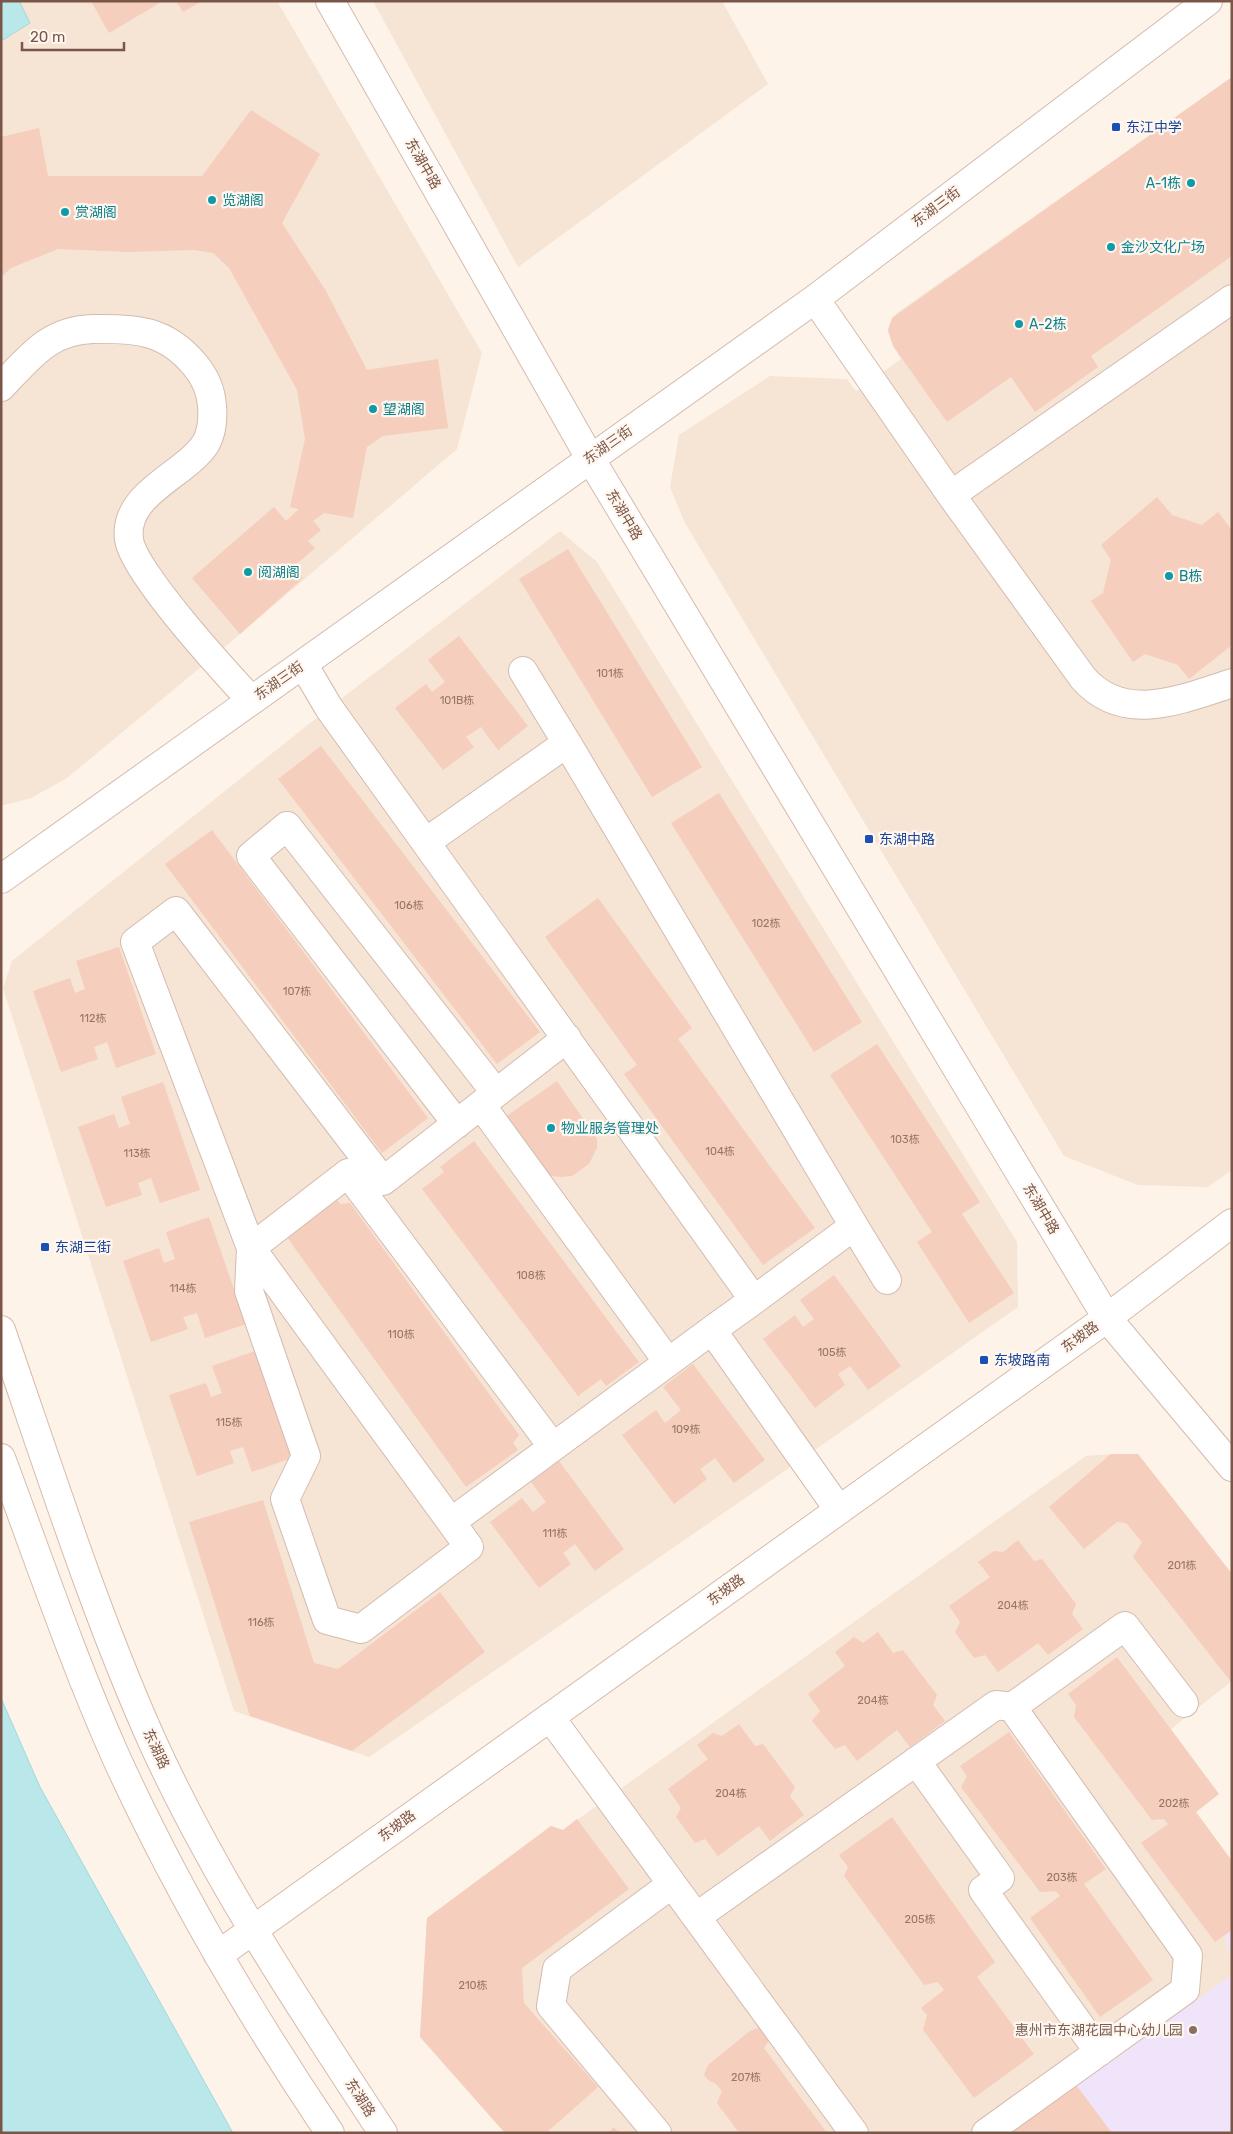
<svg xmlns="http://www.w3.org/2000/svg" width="1233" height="2134" font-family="Rubik,'Noto Sans SC',sans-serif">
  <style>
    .residential { fill: #f6e4d5 }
    .education { fill: #f0e4fa }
    .water { fill: #bae7e9; stroke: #9fd9dc }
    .building { fill: #f5cebd }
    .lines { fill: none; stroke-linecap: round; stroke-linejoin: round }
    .street-casing { stroke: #d4bbaf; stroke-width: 30 }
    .secondary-casing { stroke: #d7bbab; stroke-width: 30 }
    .street { stroke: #fff; stroke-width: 28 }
    .secondary { stroke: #fff; stroke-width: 28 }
    .transit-dot { fill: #1a4fb4; stroke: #fff7ef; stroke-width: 2 }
    .culture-dot { fill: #0f9aa8; stroke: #fff7ef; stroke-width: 2 }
    .education-dot { fill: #8d6e63; stroke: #fff7ef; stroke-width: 2 }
    .labels { text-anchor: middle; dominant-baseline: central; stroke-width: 4.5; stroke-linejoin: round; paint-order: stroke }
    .number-label { font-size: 11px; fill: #997466 }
    .transit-label { font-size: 14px; fill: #164399; stroke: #fff7ef; text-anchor: start }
    .street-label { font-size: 14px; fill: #7a5649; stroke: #fff7ef }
    .culture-label { font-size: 14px; fill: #0d838f; stroke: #fff7ef; text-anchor: start }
    .education-label { font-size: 14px; fill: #785e54; stroke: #fff7ef; text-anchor: end }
  </style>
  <rect width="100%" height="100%" fill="#fef3e8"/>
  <path class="residential" d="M1,1H277L482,353L457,449L212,658L67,778L31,798L1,806Z
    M373,1H722L768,84L518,267Z
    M1232,77V1170L1208,1187L1138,1185L1064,1156L685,523L670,487L679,435L770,376L847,379L856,391L901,359L891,341L888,330L891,321L897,313Z
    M560,531L597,562L1017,1242L1018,1307L802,1459L369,1757L234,1711L3,988L12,961L329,708Z
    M1111,1454H1138L1232,1574V1681L1171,1729L1219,1794L1196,1812L1232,1861V1930L1225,1935L1232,1963V1975L1077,2086L1112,2133H505L420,2037L427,1918L551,1826L563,1830L1086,1456Z"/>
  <path class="education" d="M1232,1930V1963L1225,1935Z
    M1232,1975V2133H1112L1077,2086Z"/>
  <path class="water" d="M1,1H19L30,23L1,41Z
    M1,1698L40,1787L233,2133H1Z"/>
  <path class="building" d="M91,1H163L109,33Z
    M176,1H202L183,12Z
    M1232,77V256L1091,356L1098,367L1035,412L1011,377L947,422L893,346L888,330L892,318Z
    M251,110L320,154L282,223L326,291L367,370L438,359L448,428L383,436L367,447L353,518L324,513L313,521L321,530L308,541L315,548L293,567L303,578L240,634L192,578L274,507L286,521L299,509L290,507L305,439L297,390L229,268L213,253L195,250L128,252L58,249L11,268L1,277V137L39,128L48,176H202Z
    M1157,497L1172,515L1202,525L1218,512L1232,530V645L1189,679L1178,665L1145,654L1133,662L1091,601L1103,593L1111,560L1101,545Z
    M568,549L702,767L652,797L519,579Z
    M459,636L528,726L498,750L481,727L466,737L474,747L443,770L395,708L426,684L432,692L445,682L428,660Z
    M321,746L540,1032L497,1064L278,779Z
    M719,793L862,1022L814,1052L671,823Z
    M212,830L428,1118L382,1153L165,864Z
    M598,898L692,1028L678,1039L815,1228L763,1265L624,1074L637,1065L545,937Z
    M119,947L156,1054L116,1068L107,1042L94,1047L98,1059L61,1072L33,991L70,978L75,993L85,989L76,961Z
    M877,1044L980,1202L962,1214L1014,1293L969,1323L917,1242L932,1232L830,1075Z
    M557,1081L597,1139V1148L589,1164L572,1176L561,1177L545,1175L505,1117Z
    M163,1082L200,1190L160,1203L151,1178L138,1183L142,1195L106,1207L78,1127L114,1114L119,1128L130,1124L121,1097Z
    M474,1141L639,1362L606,1386L601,1379L578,1396L422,1189L444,1172L440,1167Z
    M335,1196L340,1204L350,1203L519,1435L513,1443L518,1450L466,1487L284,1233Z
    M209,1217L246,1324L205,1338L197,1313L183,1317L188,1329L151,1342L123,1261L159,1248L164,1263L175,1259L166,1232Z
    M834,1275L901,1366L868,1390L850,1366L838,1374L845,1385L815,1408L763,1339L795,1315L803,1327L814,1319L800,1300Z
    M255,1351L292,1458L252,1472L243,1447L230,1451L234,1463L197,1476L169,1395L206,1383L211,1397L222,1393L212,1366Z
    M693,1364L765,1460L734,1483L715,1458L700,1469L707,1479L674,1504L622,1435L656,1410L665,1423L681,1410L663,1387Z
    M1111,1454H1138L1232,1574V1683L1133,1557L1142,1542L1126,1523L1117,1522L1084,1549L1049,1507Z
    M559,1461L624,1549L595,1571L575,1544L563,1553L571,1564L539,1588L490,1522L522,1498L533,1512L546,1502L531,1482Z
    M263,1500L314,1663L338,1669L440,1592L485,1652L352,1751L250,1716L189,1522Z
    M1018,1540L1034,1561L1042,1559L1076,1604L1072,1614L1083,1629L1048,1655L1038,1643L998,1672L985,1655L974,1658L955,1632L960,1622L949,1606L990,1577L978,1562L994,1551L1003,1552Z
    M878,1632L893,1653L903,1650L937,1695L933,1705L945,1721L910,1747L897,1730L857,1761L845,1745L835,1749L812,1721L820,1711L808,1694L845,1666L835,1652L854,1637L863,1643Z
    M1117,1657L1219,1794L1196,1812L1232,1861V1930L1215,1942L1141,1843L1168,1824L1164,1819L1152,1820L1074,1717L1076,1705L1068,1694Z
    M739,1724L755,1746L763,1744L795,1787L790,1796L804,1815L770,1841L759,1826L718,1856L705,1839L695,1843L676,1817L681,1808L668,1789L708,1759L697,1745L713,1733L722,1736Z
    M1009,1732L1106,1869L1084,1884L1153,1980L1100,2017L1030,1918L1060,1896L1056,1891L1040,1892L961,1787L967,1776L960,1766Z
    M892,1817L995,1962L977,1977L1034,2054L974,2098L923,2030L927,2015L921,2008L944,1990L938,1982L924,1985L844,1876L848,1867L839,1855Z
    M577,1819L629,1889L522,1968L524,2003L598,2087L546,2133H505L420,2037L427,1918L551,1826L563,1830Z
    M761,2027L770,2039L764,2048L827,2133H739L717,2103L722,2091L716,2084L708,2080L704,2075L708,2065L750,2031Z
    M1077,2086L1112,2133L1013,2131Z
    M614,2127L619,2133H608Z"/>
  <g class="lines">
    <g class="street-casing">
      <path id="street" d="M330,1L590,458L1107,1318L1232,1467
        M815,299L951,495L1083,678C1124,725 1182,699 1232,683
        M1,387C30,357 49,330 93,329C136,328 166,330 195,365C205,377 211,390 212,406C213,418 212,432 206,443C186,475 123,493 129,539C132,571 226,673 251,700
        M951,495L1232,299
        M303,664L329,708L754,1300L712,1330L839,1510
        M523,671L567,743
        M426,842L567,743L854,1226L754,1300
        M1,879L815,299L1208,1
        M481,1105L668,1362
        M457,1124L251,856L287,826L496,1093
        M348,1173L553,1447
        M383,1181L176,911L135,942L251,1248L249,1291L306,1456L285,1499L327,1620L361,1629L469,1547L451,1522L712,1330
        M854,1226L887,1280
        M451,1522L251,1248L348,1173L383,1181L567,1038
        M1012,1707L1125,1626L1184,1703
        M550,1717L854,2133
        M916,1761L1000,1878L983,1890L1099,2052
        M696,1917L996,1705L1012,1707L1188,1955L1185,1990L986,2133
        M657,2133L551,2006L557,1969L672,1884"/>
    </g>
    <g class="secondary-casing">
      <path id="secondary" d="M1,1330C49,1468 93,1609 153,1743C216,1881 300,2006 383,2133
        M1,1458C38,1557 72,1658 115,1755C175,1887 249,2013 330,2133
        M218,1955L1107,1318L1232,1223"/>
    </g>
    <use href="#street" class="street"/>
    <use href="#secondary" class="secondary"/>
  </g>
  <g class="transit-dot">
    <rect x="1111" y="122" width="10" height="10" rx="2.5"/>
    <rect x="864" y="834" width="10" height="10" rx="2.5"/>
    <rect x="40" y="1242" width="10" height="10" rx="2.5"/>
    <rect x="979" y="1355" width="10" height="10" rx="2.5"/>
  </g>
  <g class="culture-dot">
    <circle cx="1191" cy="183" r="5"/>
    <circle cx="212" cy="200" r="5"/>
    <circle cx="65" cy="212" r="5"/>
    <circle cx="1111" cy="247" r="5"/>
    <circle cx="1019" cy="324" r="5"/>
    <circle cx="373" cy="409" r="5"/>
    <circle cx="248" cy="572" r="5"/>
    <circle cx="1169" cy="576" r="5"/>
    <circle cx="551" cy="1128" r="5"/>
  </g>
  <circle class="education-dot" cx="1193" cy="2030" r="5"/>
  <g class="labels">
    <g class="number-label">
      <text x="610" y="673">101栋</text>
      <text x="457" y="700">101B栋</text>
      <text x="409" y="905">106栋</text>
      <text x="766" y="923">102栋</text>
      <text x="297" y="991">107栋</text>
      <text x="93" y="1018">112栋</text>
      <text x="905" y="1139">103栋</text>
      <text x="720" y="1151">104栋</text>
      <text x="137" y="1153">113栋</text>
      <text x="531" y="1275">108栋</text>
      <text x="183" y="1288">114栋</text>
      <text x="401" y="1334">110栋</text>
      <text x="832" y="1352">105栋</text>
      <text x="229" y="1422">115栋</text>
      <text x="686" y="1429">109栋</text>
      <text x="555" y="1533">111栋</text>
      <text x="1182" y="1565">201栋</text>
      <text x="1013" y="1605">204栋</text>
      <text x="261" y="1622">116栋</text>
      <text x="873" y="1700">204栋</text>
      <text x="731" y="1793">204栋</text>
      <text x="1174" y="1803">202栋</text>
      <text x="1062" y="1877">203栋</text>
      <text x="920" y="1919">205栋</text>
      <text x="473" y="1985">210栋</text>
      <text x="746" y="2077">207栋</text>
    </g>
    <g class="transit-label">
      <text x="1126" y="127">东江中学</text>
      <text x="879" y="839">东湖中路</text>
      <text x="55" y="1247">东湖三街</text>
      <text x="994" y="1360">东坡路南</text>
    </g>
    <g class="street-label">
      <text transform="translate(423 164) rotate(60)">东湖中路</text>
      <text transform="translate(936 207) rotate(-37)">东湖三街</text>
      <text transform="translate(608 445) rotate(-35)">东湖三街</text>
      <text transform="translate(624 515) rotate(59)">东湖中路</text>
      <text transform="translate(279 681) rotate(-35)">东湖三街</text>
      <text transform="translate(1041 1209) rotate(59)">东湖中路</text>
      <text transform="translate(1080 1337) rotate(-36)">东坡路</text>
      <text transform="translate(726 1590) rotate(-36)">东坡路</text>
      <text transform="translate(156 1749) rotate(65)">东湖路</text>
      <text transform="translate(397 1826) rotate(-36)">东坡路</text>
      <text transform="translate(360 2098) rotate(57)">东湖路</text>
    </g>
    <g class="culture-label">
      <text x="1181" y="183" text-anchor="end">A-1栋</text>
      <text x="222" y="200">览湖阁</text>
      <text x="75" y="212">赏湖阁</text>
      <text x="1121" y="247">金沙文化广场</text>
      <text x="1029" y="324">A-2栋</text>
      <text x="383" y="409">望湖阁</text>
      <text x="258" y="572">阅湖阁</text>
      <text x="1179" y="576">B栋</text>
      <text x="561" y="1128">物业服务管理处</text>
    </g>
    <g class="education-label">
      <text x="1183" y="2030">惠州市东湖花园中心幼儿园</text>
    </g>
  </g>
  <rect width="1233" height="2134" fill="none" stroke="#7a5649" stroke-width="5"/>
  <path d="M22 42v8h102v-8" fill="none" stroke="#7a5649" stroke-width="2.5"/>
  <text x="30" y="42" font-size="15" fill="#7a5649" stroke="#fff7ef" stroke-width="4" paint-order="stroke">20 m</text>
</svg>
